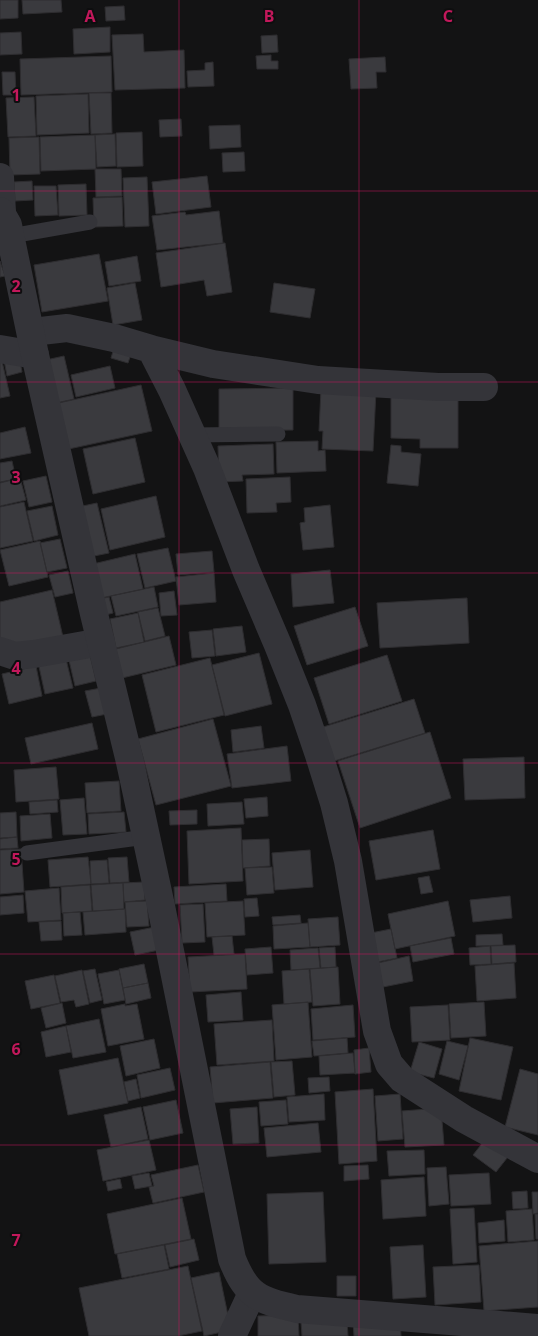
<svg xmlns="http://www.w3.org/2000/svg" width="538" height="1336" font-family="'Noto Sans',sans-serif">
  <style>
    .building { fill: #3a3a3e; stroke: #2e2d30 }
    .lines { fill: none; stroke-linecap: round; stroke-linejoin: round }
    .service { stroke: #343439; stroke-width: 15 }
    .minor { stroke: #343439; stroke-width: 28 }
    .tertiary { stroke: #343439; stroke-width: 28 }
    .grid { fill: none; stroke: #c2185b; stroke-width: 1; stroke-opacity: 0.55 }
    .grid-label { font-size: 16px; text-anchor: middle; font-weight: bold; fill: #c2185b; stroke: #0e0e0f; stroke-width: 4; stroke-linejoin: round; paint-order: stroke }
  </style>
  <rect width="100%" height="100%" fill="#131314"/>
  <path class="building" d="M0,0H18V18L0,19Z
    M22,0H61L62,12L23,14Z
    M124,6L125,20L106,21L105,7Z
    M110,27V52L74,54L73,29Z
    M21,32L22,54L0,55V33Z
    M143,34L144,52L184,50L185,88L115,90L112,35Z
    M277,35L278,52L262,53L261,36Z
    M271,55V61H278V69H257L256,56Z
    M111,56L112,92L21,95L20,59Z
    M385,57L386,72H376L377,88L351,89L349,59Z
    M213,62L214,86L188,87L187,71L205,70V63Z
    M2,72H15L16,95H3Z
    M89,93H111L112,133L91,134Z
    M88,94L89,133L37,135L36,96Z
    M34,97L36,136L8,137L6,98Z
    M181,119L182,136L160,137L159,120Z
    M240,125L241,147L210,149L209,126Z
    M142,132L143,166L117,167L116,133Z
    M115,134L116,166L97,167L95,135Z
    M95,135L96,169L41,171L40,137Z
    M39,137L40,174L10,175L9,138Z
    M244,152L245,171L223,172L222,153Z
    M95,169H121L122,196L96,197Z
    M207,176L211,207L156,214L152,182Z
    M147,177L149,226L125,227L123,178Z
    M32,181L33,200L15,201L14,182Z
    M86,184L87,215L59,216L58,185Z
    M34,186H56L58,215L35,216Z
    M122,197L123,226L94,227L93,198Z
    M219,211L223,243L157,250L152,216L185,212L186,215Z
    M225,243L232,292L207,296L204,280L161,287L156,253Z
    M99,254L108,301L42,312L34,265Z
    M137,256L141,281L109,286L105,262Z
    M0,261L5,276L0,277Z
    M135,283L142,320L113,325L107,288Z
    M274,283L315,289L310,318L270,312Z
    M115,345L132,351L128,363L111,358Z
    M19,356L22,372L7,376L4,360Z
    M64,356L74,399L56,403L46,360Z
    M1,357L10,396L0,398V358Z
    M110,366L115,388L76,397L71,375Z
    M141,385L152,431L64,450L54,404Z
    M293,388V430L219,431V389Z
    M321,389L376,391L373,451L322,449L323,431H319Z
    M391,394L458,395V448H420V439L391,438Z
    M25,427L31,453L0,459V433Z
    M135,438L145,482L93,494L83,449Z
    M318,441V451L325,450L326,471L277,473L276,442Z
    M273,444L274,474L242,475L243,481L219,482L218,446Z
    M391,445L401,446V452L421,454L418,486L387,483Z
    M12,461L16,479L0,482V463Z
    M46,476L52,502L29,507L23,481Z
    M290,477L291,502L276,503L277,512L247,513L246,479Z
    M20,478L26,500L0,506V483Z
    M156,496L165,537L110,550L101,509Z
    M24,502L33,541L0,548V507Z
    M97,503L109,553L89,557L78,507Z
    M330,505L334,547L303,550L300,523L305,522L304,508Z
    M52,506L58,535L34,541L27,511Z
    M60,539L67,568L47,572L40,543Z
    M40,541L48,577L9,586L0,550Z
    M168,548L176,581L145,588L137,554Z
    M212,551L214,572L178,575L176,554Z
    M135,554L143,589L101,598L93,564Z
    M330,570L334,603L293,607L291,574Z
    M68,571L73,593L55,597L49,575Z
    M214,573L216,602L179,605L176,577Z
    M154,587L158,607L116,616L111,596Z
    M52,590L63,637L2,651L0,641V602Z
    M174,591L177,615L161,616L159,593Z
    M109,597L113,613L98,617L95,600Z
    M467,598L469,643L380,648L377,603Z
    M355,607L368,646L307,665L294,626Z
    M158,608L165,636L145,641L138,612Z
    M138,613L144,642L116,648L110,619Z
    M242,626L246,652L216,656L213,629Z
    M212,630L215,656L192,658L189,632Z
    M169,636L176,665L122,678L116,649Z
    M89,651L96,681L75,686L68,656Z
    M259,653L272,704L225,716L212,665Z
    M65,655L73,688L45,694L38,662Z
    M387,655L402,701L329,724L314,678Z
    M210,658L224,715L156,732L142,675Z
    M36,666L42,696L9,704L2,674Z
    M101,688L107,714L92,717L85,691Z
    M414,699L425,733L331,762L320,728Z
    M213,719L231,786L156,805L138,739Z
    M92,723L98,749L31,764L25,738Z
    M261,726L264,748L233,752L231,730Z
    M430,732L451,798L360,828L338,761Z
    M287,746L291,781L232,788L227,754Z
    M524,757L525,798L465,800L463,759Z
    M56,767L59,799L16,802L14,770Z
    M119,781L121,811L87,813L85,783Z
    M267,797L268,816L246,818L244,799Z
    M84,798L87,834L63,835L60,800Z
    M57,800L58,812L30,814L29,802Z
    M242,802L244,824L208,826L207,804Z
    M197,810V824L170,825L169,811Z
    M16,812L17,837L0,838V813Z
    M124,812L126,832L89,834L88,814Z
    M50,814L52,838L21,841L20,816Z
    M241,828L243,881L189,884L187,831Z
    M433,830L440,869L376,880L369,841Z
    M17,837L18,848L0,849V839Z
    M269,839L270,866L243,868L242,840Z
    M21,849L24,892L0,894V850Z
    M310,850L313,887L275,890L272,853Z
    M88,857L91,884L50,887L48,860Z
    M127,857L129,882L110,883L108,858Z
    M107,860L109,883L91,884L90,861Z
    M272,867L274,893L247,895L245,868Z
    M429,876L433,892L421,894L418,878Z
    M144,882L145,900L124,902L123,883Z
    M123,883L124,909L93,911L91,885Z
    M226,884L227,901L175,904L174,887Z
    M90,885L92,911L62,913L61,887Z
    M59,888L61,920L28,922L25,891Z
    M23,895L24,913L0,915V897Z
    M510,896L512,918L473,922L470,900Z
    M257,898L259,916L245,917L244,899Z
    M147,901L149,926L127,927L125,902Z
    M243,901L245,935L207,937L205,903Z
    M448,901L455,936L395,949L388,914Z
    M203,904L205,942L182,943L180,905Z
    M125,909L126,932L85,935L83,912Z
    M80,912L82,935L64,936L63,913Z
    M300,915L301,923L273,925L272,917Z
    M338,917L340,945L310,947L308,919Z
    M61,921L62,940L41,941L39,922Z
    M308,923L310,947L274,949L273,926Z
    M155,927L159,950L135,955L130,932Z
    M391,929L397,958L377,962L371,933Z
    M502,934L503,945L476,946V935Z
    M232,936L234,954L214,955L212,937Z
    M451,938L454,954L413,962L410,946Z
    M515,945L516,962L492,964L491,946Z
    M490,946L491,964L470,965L469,948Z
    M271,947L273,973L247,975L245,949Z
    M335,947L336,967L321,968L319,948Z
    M318,948L320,968L291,970L290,950Z
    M245,954L247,989L190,992L188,957Z
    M409,956L413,981L383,987L378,963Z
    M514,963L516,998L477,1001L475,966Z
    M144,964L148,983L123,988L119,969Z
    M338,967L340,1004L313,1006L310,969Z
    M95,969L102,1000L90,1003L83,971Z
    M309,969L312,1002L284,1004L282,971Z
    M82,970L89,1004L76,1007L74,1000L61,1002L55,976Z
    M119,970L125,1000L104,1004L98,974Z
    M54,975L60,1003L31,1009L25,981Z
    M148,983L151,998L126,1004L123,988Z
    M241,992L243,1020L208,1022L206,995Z
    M308,1002L312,1057L276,1060L272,1005Z
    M484,1002L486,1036L451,1038L449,1004Z
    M62,1003L66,1023L46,1028L41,1008Z
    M125,1004V1006L137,1004L144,1039L108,1046L101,1009Z
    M353,1005L355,1037L313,1040L311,1009Z
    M448,1005L450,1040L412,1042L410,1007Z
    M99,1019L106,1052L73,1058L66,1026Z
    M272,1020L274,1061L217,1065L214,1024Z
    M66,1026L71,1052L46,1057L41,1032Z
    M347,1038L348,1053L314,1056L312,1041Z
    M470,1038L513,1047L501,1100L459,1091Z
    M154,1039L160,1068L126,1076L120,1046Z
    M447,1041L468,1046L459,1080L439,1074Z
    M419,1042L442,1049L434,1078L410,1072Z
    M369,1048L371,1072L355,1074L354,1050Z
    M353,1053L355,1073L320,1075L319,1056Z
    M118,1058L128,1103L68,1115L59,1070Z
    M292,1061L295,1095L274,1097L271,1062Z
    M270,1062L273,1098L213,1103L210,1067Z
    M170,1068L175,1090L141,1098L137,1075Z
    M520,1069L538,1074V1135L505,1127Z
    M329,1077L330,1091L309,1093L308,1078Z
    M136,1079L140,1098L128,1101L124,1082Z
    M373,1089L377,1161L339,1164L335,1092Z
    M324,1094L325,1120L289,1122L287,1097Z
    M400,1094L403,1139L378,1141L375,1096Z
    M176,1100L183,1133L150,1140L143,1107Z
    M286,1100L288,1124L261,1126L259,1102Z
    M141,1107L148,1139L111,1147L104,1115Z
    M257,1107L259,1143L233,1144L230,1109Z
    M441,1108L444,1145L405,1147L402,1111Z
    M318,1123L321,1152L267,1157L264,1128Z
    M488,1136L511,1153L496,1172L473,1155Z
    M149,1140L156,1170L103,1181L97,1150Z
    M424,1150L425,1174L389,1176L387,1151Z
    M198,1165L204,1192L153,1203L149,1187L154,1186L151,1175Z
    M368,1165L369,1179L344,1181V1166Z
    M446,1167L449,1204L429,1206L427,1168Z
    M149,1173L152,1186L135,1189L132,1176Z
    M489,1173L491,1204L451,1206L449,1175Z
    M424,1177L426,1216L383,1219L381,1180Z
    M120,1179L122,1188L108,1191L106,1182Z
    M527,1191L528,1208L513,1209L512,1192Z
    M323,1192L326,1262L269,1264L267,1194Z
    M532,1192H538V1213L533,1214Z
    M182,1198L191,1239L115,1254L107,1214Z
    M474,1208L477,1262L453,1264L450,1209Z
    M532,1209L534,1240L508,1242L506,1211Z
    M535,1214H538V1239H536Z
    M504,1220L505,1241L479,1243L478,1223Z
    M194,1239L199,1260L170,1267L165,1245Z
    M538,1241V1307L484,1311L479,1246Z
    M164,1245L169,1269L122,1278L117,1254Z
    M423,1245L426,1297L393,1299L390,1247Z
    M479,1265L481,1302L435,1305L433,1267Z
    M188,1266L202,1331L178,1336H89L79,1288Z
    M219,1272L231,1330L204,1336L191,1278Z
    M337,1276H356V1296H337Z
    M298,1315L299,1336H258V1316Z
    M400,1319L401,1336H354L353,1321Z
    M347,1320L348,1336H302L301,1322Z"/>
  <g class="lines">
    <path class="service" d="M11,236L90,222
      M192,435L278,434
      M27,853L146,837"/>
    <path class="minor" d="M0,177L2,212
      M32,332L67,328L114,338L151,349L172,390L207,468L246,570L278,645L302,705L319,755L334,803L348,861L377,1031L389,1064L402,1079L464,1119L538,1159
      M0,349L35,355
      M151,349L213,364L318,380L438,387H484
      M0,651L15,656L34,654L101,642
      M232,1336L252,1293"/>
    <path class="tertiary" d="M0,211L8,225L35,355L94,614L130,762L161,906L232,1259C247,1297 259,1300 297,1309L538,1328"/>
  </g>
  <path class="grid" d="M179,0V1336M359,0V1336M0,191H538M0,382H538M0,573H538M0,763H538M0,954H538M0,1145H538"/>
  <g class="grid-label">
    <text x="90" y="22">A</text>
    <text x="269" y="22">B</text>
    <text x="448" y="22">C</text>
    <text x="16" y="101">1</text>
    <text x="16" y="292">2</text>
    <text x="16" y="483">3</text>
    <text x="16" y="674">4</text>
    <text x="16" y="865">5</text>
    <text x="16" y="1055">6</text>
    <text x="16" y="1246">7</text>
  </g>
</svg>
